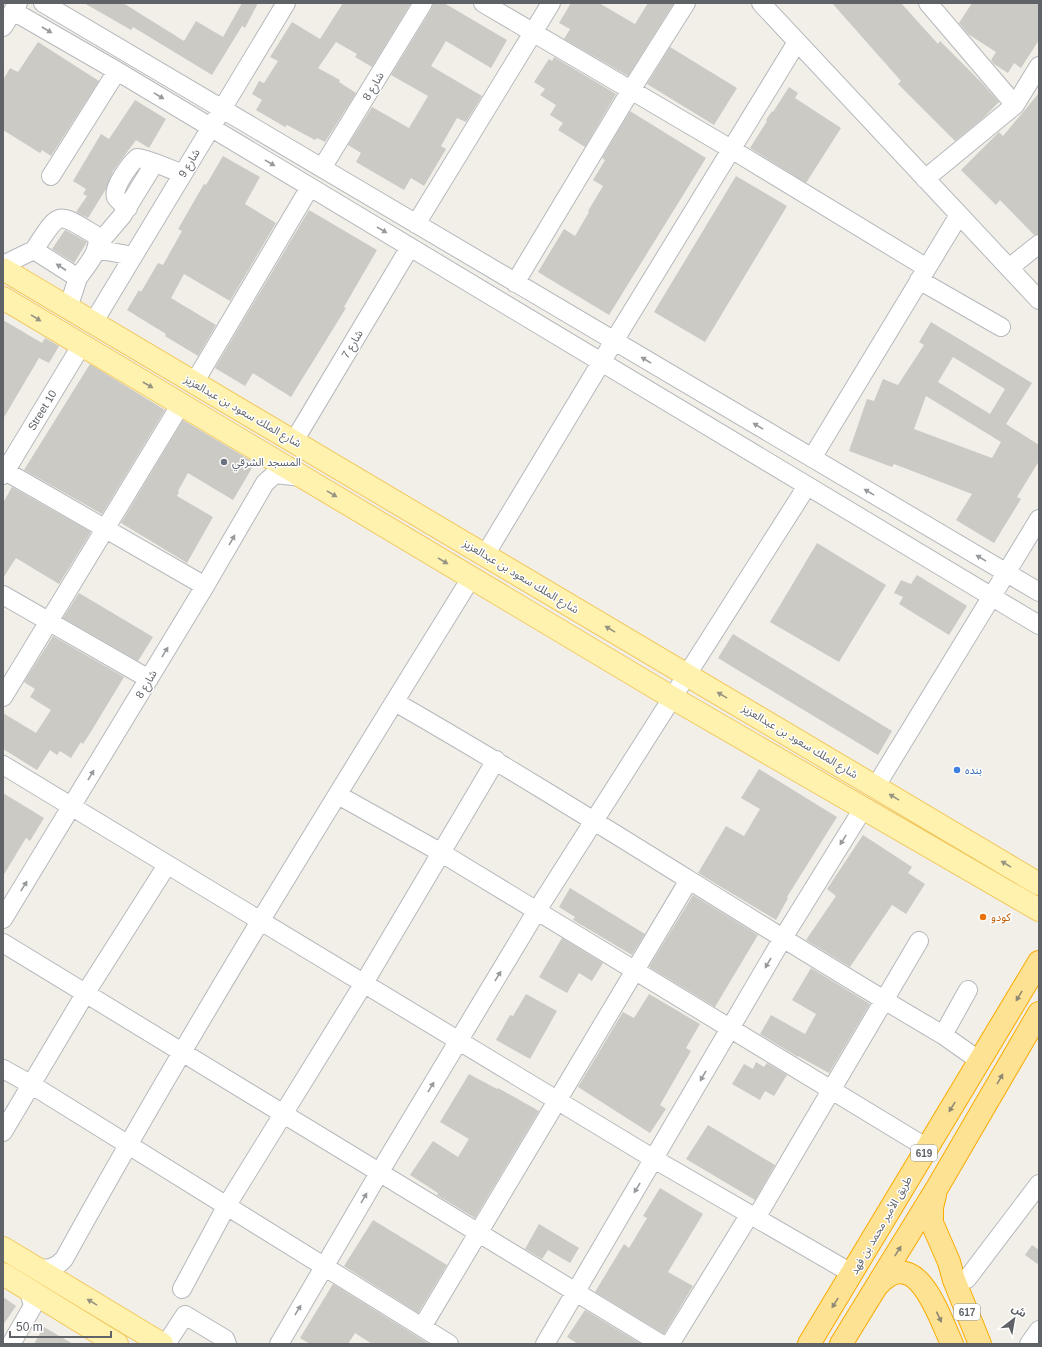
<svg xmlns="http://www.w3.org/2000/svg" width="1042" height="1347" font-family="Arial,'Noto Sans Arabic',sans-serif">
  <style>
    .building { fill: #cccac5; fill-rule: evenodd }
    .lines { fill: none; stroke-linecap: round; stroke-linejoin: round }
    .minor-casing { stroke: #b5b8bc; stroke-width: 20 }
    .major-casing { stroke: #f2c960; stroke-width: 24 }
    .highway-casing { stroke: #f9ab00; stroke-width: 24 }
    .minor { stroke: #fff; stroke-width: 18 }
    .major { stroke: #fff2af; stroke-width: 22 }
    .highway { stroke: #fde293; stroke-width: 22 }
    .oneway { fill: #979a9d }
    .oneway2 { fill: #979581 }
    .oneway3 { fill: #8e8975 }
    .worship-dot { fill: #6b7280; stroke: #fff; stroke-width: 1.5 }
    .shop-dot { fill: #3f7fe0; stroke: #fff; stroke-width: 1.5 }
    .food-dot { fill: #e8710a; stroke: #fff; stroke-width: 1.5 }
    .labels { text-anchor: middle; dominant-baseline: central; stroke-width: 3; stroke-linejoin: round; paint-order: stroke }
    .shield { fill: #fff; stroke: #8f9295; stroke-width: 1 }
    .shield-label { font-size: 10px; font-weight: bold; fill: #5f6368 }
    .street-label { font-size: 11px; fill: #5f6368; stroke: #fff }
    .worship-label { font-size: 11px; fill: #5b616d; stroke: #fff; text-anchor: start }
    .shop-label { font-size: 11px; fill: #366cbe; stroke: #fff; text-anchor: start }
    .food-label { font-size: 11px; fill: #c56008; stroke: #fff; text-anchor: start }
  </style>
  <rect width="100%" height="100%" fill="#f1efe8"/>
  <path class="building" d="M84,3H123L184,41L196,21L223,37L242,3H258L245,28L242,26L212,75L133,27L131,30Z
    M343,3H411L372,67L355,57L357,54L336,42L318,68L340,80L339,82L356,93L325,142L317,138L315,140L287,125L285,127L256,110L262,100L252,94L259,81L264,83L278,61L270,57L292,22L320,39Z
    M433,3H444L507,40L491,68L446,41L431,66L482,96L466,122L457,118L441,146L446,149L424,186L411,178L404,190L356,162L361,153L348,145L372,107L409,128L428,96L391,75L432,8Z
    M571,3H599L635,24L648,3H674L628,76L564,39L570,29L559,23Z
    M832,3H901L938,44L940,41L983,84L999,102L982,119L955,141L898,84L901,81Z
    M972,3H1039V40L1021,68L1014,63L1008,73L994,64L991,60L996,52L968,34L959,23Z
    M38,42L99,81L51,156L42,150L40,153L3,130V80L10,68L18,72Z
    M670,47L737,88L714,125L647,84Z
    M554,57L616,94L585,147L558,130L563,123L550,115L556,105L540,95L545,89L534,82L549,59L552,61Z
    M789,87L798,93L795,98L841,128L806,183L750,148L767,121L766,120L772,111L773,112Z
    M1039,93V234L1034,235L1000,200L996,205L961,170L999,132L1003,136Z
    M135,100L166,119L149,148L136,140L113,171L106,189L88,218L76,212L87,196L83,194L86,189L73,181L101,134L109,139Z
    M630,111L706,158L609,315L538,272L564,229L575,236L589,212L588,211L603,186L593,180L605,160L602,158Z
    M223,156L260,177L245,204L276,223L230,301L184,274L171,298L216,325L198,356L165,336L166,334L127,310L139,290L141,292L158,263L163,265L182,231L178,229L204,184L206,185Z
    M736,176L787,206L705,342L654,312Z
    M309,210L377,250L344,307L346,308L291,397L253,373L245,386L215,368Z
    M65,230L87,242L74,263L52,249Z
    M3,320L42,343L45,338L59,346L49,363L39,358L3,419Z
    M931,322L1032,383L1006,424L1039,445V461L1017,497L1021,499L994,543L956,520L972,494L894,464L892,467L849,451L867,399L874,401L883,379L898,385L924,345L919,342ZM953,357L1005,389L990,414L938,382ZM926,396L1001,442L992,458L914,429Z
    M90,364L165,410L102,514L24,470Z
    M183,420L255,463L233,500L188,473L178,491L179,492L177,496L213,517L187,563L121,523Z
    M12,487L91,532L59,584L16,558L3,578V503Z
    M817,543L886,585L839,662L770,622Z
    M917,575L967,606L949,635L899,604L903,597L894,593L901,580L911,584Z
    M79,593L153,637L138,661L63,618Z
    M733,634L892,731L878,755L718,658Z
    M53,636L124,677L92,730L83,744L81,742L71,758L60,751L57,755L50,750L37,770L3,749V713L36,733L51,710L30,697L35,689L24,682Z
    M759,769L837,817L787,897L788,898L776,920L698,873L726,826L744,836L760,809L741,798Z
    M3,793L44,818L30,841L26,838L3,876Z
    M863,835L912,867L908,873L925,884L906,914L892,905L850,967L806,940L836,896L827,889Z
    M570,888L645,934L632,955L573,920L575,917L559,907Z
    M693,895L758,935L715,1007L649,967Z
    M562,938L603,963L592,981L579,973L567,993L539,977Z
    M811,968L870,1004L829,1073L798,1056V1057L760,1034L771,1015L805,1034L816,1014L792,1000Z
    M526,994L557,1011L530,1059L496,1040L510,1015L513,1016Z
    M649,994L700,1024L686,1048L691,1051L660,1105L666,1109L650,1133L578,1087L623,1012L634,1018Z
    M756,1062L764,1067L767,1063L787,1075L774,1096L765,1091L760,1100L732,1084L744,1064L753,1069Z
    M469,1074L497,1089L498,1088L539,1111L475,1218L437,1195L438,1193L410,1175L433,1141L458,1157L469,1139L440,1122Z
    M708,1125L775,1165L755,1200L686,1159Z
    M660,1188L703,1214L668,1272L693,1286L664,1334L595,1292L624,1244L629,1248L647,1218L643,1216Z
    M373,1220L447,1265L418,1313L344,1266Z
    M539,1224L579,1248L570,1263L548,1250L542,1259L525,1249Z
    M1032,1245L1039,1250V1265L1025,1255Z
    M333,1284L429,1344H372L355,1333L348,1344H310L300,1338Z
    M3,1297L16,1306L3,1325Z
    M585,1310L641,1344H578L567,1337Z
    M44,1327L73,1344H34Z"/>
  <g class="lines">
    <g class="minor-casing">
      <path id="minor" d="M43,3L1039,592
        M483,3L731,149L927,268
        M761,3L1039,300
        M928,3L1015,105
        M13,11L117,71L1039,625
        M3,27L18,3
        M322,168L423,3
        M51,176L117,71
        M925,179L1015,105L1039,66
        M128,208C124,205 118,201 116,197C112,188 130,164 137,158C146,158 172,170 183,174
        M416,224L551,3
        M99,243L122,216L154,164
        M96,249L133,256
        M34,250C61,209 56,212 97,236C101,251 86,266 78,278
        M3,265L34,250L78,278L68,308
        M1009,268L1039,244
        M919,280L1001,327
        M515,283L631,90L686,3
        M93,323L286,3
        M194,383L310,187
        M294,441L410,247
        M812,458L959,215
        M5,471L205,586
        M3,475L81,346
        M485,555L614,341L797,42
        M3,595L149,679
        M3,697L181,404
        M395,702C580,808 759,927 943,1035L980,1061
        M3,765L654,1159L853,1274
        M876,786L1039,519
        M338,795L440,852L927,1148
        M3,919L205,586L265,483L275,474L302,477
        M3,943L661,1344
        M943,1035L968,990
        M3,1069L32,1085L449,1344
        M3,1132L85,994L167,865
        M756,1218L919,941
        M36,1268C48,1270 56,1268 64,1259C192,1027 332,803 471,578
        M967,1279L1039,1184
        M182,1289L227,1205L364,983L496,760
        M422,1327L689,880
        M170,1338L185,1315L225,1339L227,1344
        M11,1344L33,1306L30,1295L26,1288
        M279,1344L379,1173L536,912L807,486
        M545,1344L783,938L864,807
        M670,1344L750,1214
        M1029,1344L1039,1330"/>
    </g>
    <g class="major-casing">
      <path id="major" d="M3,269L1039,884
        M3,298L671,697L1039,910
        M3,1248L162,1344
        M3,1274L117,1344"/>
    </g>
    <g class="highway-casing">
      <path id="highway" d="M935,1195L932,1207V1223L949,1262L954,1280L980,1344
        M877,1286C916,1242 939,1316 952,1344
        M809,1344L1039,962
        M841,1344L937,1188L1039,1013"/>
    </g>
    <use href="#minor" class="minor"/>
    <use href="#major" class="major"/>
    <use href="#highway" class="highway"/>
  </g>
  <defs><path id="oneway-solid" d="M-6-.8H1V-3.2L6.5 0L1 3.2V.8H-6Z"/></defs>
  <g class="oneway">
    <use href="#oneway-solid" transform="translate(47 30) rotate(30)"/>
    <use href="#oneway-solid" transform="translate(159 96) rotate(31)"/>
    <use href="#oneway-solid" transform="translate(270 163) rotate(31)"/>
    <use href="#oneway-solid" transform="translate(382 230) rotate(31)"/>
    <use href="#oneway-solid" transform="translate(61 267) rotate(-147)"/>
    <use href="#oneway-solid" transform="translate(646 360) rotate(-149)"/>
    <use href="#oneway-solid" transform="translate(758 426) rotate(-149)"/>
    <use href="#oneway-solid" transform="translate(869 492) rotate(-149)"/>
    <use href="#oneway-solid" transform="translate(232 540) rotate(-60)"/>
    <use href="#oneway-solid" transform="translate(981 558) rotate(-149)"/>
    <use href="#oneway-solid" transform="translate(165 652) rotate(-59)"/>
    <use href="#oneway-solid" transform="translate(91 775) rotate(-59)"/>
    <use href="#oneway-solid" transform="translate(843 840) rotate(122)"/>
    <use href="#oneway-solid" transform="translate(24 886) rotate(-58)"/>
    <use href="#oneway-solid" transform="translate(768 963) rotate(120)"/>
    <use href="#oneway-solid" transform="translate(498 976) rotate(-59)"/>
    <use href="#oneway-solid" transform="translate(703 1076) rotate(120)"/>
    <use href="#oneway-solid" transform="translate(431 1087) rotate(-59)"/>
    <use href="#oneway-solid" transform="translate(637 1188) rotate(121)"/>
    <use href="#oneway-solid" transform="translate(364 1198) rotate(-60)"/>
    <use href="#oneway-solid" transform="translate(298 1310) rotate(-59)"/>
  </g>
  <g class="oneway2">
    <use href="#oneway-solid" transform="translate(36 318) rotate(32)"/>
    <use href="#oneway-solid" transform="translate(148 385) rotate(30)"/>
    <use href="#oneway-solid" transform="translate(332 494) rotate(31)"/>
    <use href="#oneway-solid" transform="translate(443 561) rotate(31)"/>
    <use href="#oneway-solid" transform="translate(610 629) rotate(-149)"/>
    <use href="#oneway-solid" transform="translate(722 695) rotate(-149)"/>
    <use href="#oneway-solid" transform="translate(894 797) rotate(-149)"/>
    <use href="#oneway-solid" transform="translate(1006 864) rotate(-149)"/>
    <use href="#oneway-solid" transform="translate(92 1302) rotate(-149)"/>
  </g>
  <g class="oneway3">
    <use href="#oneway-solid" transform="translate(1019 996) rotate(121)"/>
    <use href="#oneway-solid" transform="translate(1000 1079) rotate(-60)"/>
    <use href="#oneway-solid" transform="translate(952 1107) rotate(122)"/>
    <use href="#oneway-solid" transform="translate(898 1251) rotate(-58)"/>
    <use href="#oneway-solid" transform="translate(835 1303) rotate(122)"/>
    <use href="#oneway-solid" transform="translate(939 1317) rotate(65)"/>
  </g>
  <circle class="worship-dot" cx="224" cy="462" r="4"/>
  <circle class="shop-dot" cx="957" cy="770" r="4"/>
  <circle class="food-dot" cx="983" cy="917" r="4"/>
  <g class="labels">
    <g class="shield">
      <rect x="911" y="1145" width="26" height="16" rx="3"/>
      <rect x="954" y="1304" width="26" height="16" rx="3"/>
    </g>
    <g class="shield-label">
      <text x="924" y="1153">619</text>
      <text x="967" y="1312">617</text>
    </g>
    <g class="street-label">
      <text transform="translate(373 86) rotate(-59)">شارع 8</text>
      <text transform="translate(189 163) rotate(-59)">شارع 9</text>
      <text transform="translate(352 344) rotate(-59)">شارع 7</text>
      <text transform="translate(42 410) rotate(-59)">Street 10</text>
      <text transform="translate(243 411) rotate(30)">شارع الملك سعود بن عبدالعزيز</text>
      <text transform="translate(521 576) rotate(31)">شارع الملك سعود بن عبدالعزيز</text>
      <text transform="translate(146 684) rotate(-59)">شارع 8</text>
      <text transform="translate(800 741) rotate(31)">شارع الملك سعود بن عبدالعزيز</text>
      <text transform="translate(881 1225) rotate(-60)">طريق الأمير محمد بن فهد</text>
    </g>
    <g class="worship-label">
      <text x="232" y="462">المسجد الشرقي</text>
    </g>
    <g class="shop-label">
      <text x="965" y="770">بنده</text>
    </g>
    <g class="food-label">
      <text x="991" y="917">كودو</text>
    </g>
  </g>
  <rect width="1042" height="1347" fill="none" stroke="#5f6368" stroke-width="8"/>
  <g transform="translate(1014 1319) rotate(31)" stroke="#ffffff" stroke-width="3" paint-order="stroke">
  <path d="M0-3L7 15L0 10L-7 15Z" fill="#5f6368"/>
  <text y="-6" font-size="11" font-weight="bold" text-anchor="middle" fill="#5f6368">ش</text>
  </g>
  <path d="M10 1331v6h101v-6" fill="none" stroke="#5f6368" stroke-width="2"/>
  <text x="16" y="1331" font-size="12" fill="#5f6368" stroke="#ffffff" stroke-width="3" paint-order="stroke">50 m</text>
</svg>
